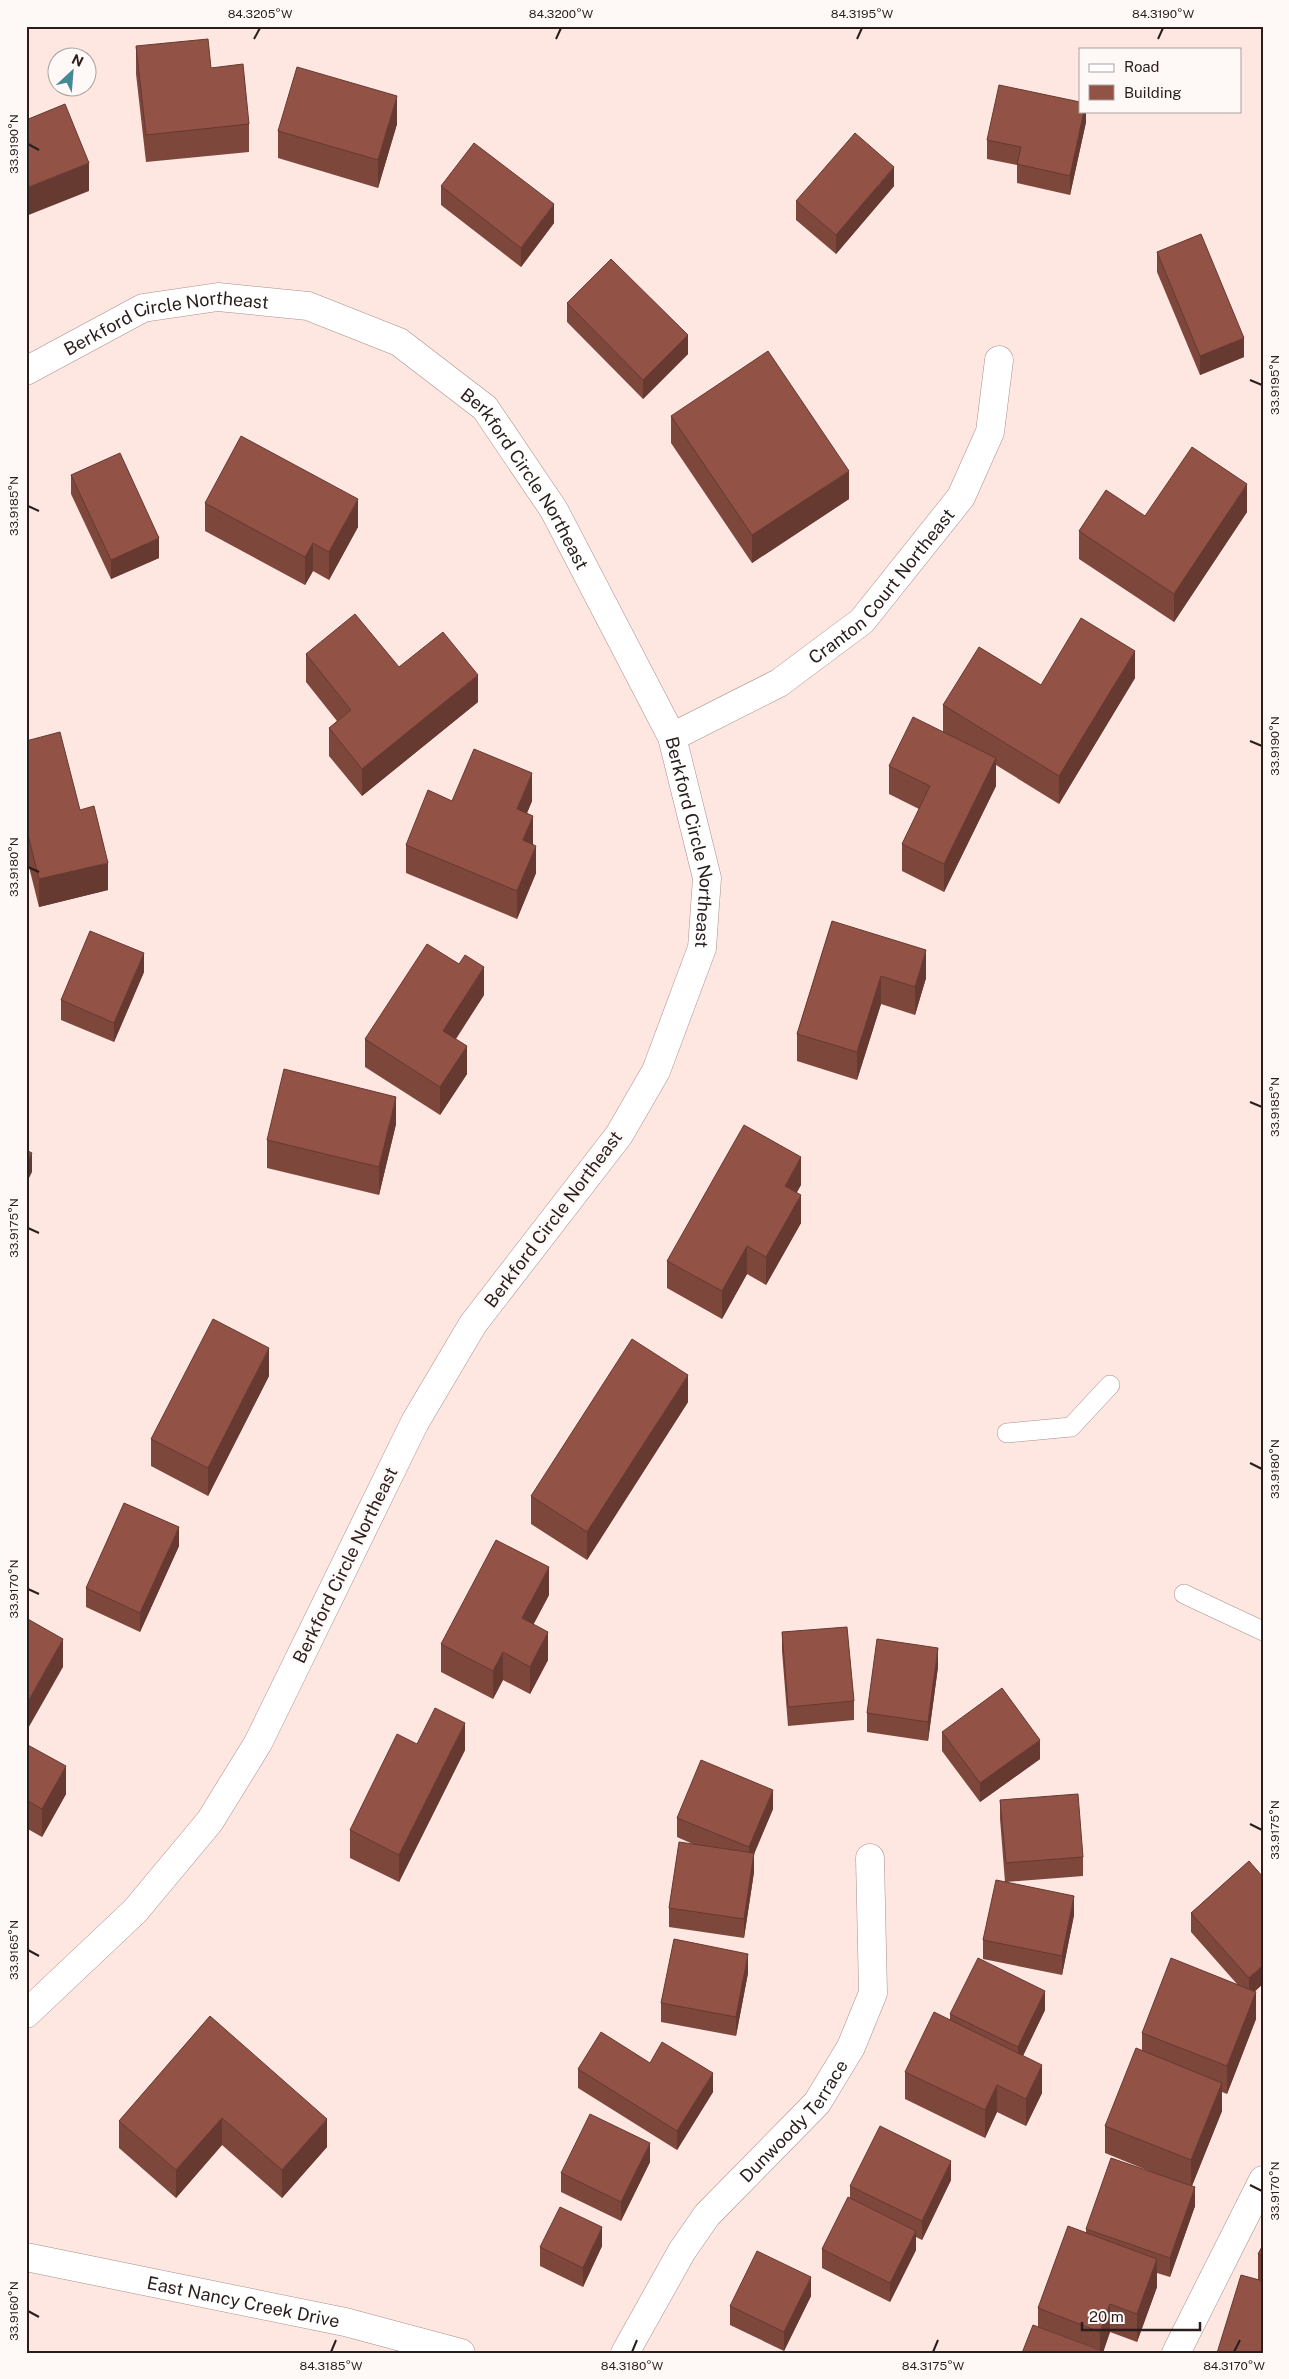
<svg xmlns="http://www.w3.org/2000/svg" width="1289" height="2379" font-family="'Public Sans',sans-serif">
  <style>
    .lines { fill: none; stroke-linecap: round; stroke-linejoin: round }
    .service-casing { stroke: #aa8f89; stroke-width: 20 }
    .minor-casing { stroke: #aa8f89; stroke-width: 29 }
    .service { stroke: #fff; stroke-width: 19 }
    .minor { stroke: #fff; stroke-width: 28 }
    .wall { fill: #7e473c }
    .shaded-wall { fill: #663931 }
    .building { fill: #925246; stroke: #663931 }
    .ticks { fill: none; stroke: #291e1c; stroke-width: 2 }
    .labels { text-anchor: middle; dominant-baseline: central; stroke-width: 5; stroke-linejoin: round; paint-order: stroke }
    .street-label { font-size: 18px; fill: #291e1c; stroke: #fef8f7 }
    .neatline { fill: none; stroke: #291e1c; stroke-width: 2 }
    .ticks-label { font-size: 12px; text-anchor: middle; fill: #291e1c }
  </style>
  <rect width="100%" height="100%" fill="#fee6e1"/>
  <g class="lines">
    <g class="service-casing">
      <path id="service" d="M1007,1433L1071,1427L1110,1385
        M1184,1594L1263,1631"/>
    </g>
    <g class="minor-casing">
      <g id="minor">
        <path id="s1" d="M26,371L143,308L218,297L308,306L399,342L485,408L554,510L672,737L707,878L702,948L656,1071L619,1135L473,1324L415,1422L258,1743L210,1821L135,1911L26,2014"/>
        <path id="s2" d="M672,737L779,683L862,621L961,497L990,432L999,360"/>
        <path id="s3" d="M26,2257L345,2322L461,2353"/>
        <path id="s4" d="M625,2353L682,2251L707,2215L817,2103L851,2047L873,1993L870,1858"/>
        <path d="M1176,2353L1263,2180"/>
      </g>
    </g>
    <use href="#service" class="service"/>
    <use href="#minor" class="minor"/>
  </g>
  <path class="wall" d="M136,46L211,68L249,124V152L146,162L136,74Z
    M1086,111V122L1070,195L1017,183V165L987,159V140Z
    M397,124L378,188L278,158V131Z
    M441,186L554,223L521,267L441,205Z
    M894,186L836,254L796,220V201Z
    M1157,252L1244,357L1200,375L1157,272Z
    M567,303L688,354L643,399L567,322Z
    M671,416L849,499L752,563L671,443Z
    M71,475L159,558L111,579L71,494Z
    M205,503L358,527L329,580L313,571L305,585L205,531Z
    M1247,512L1174,622L1079,559V531L1145,516Z
    M306,654L399,667L478,702L362,796L329,756V728L337,721L306,682Z
    M1135,678L1059,804L996,765V786L944,892L902,871V844L919,809L889,794V766L943,732V705L1041,685Z
    M26,741L80,810L108,890L39,907L26,855Z
    M452,801H532L527,813L533,843L536,873L517,919L406,873V845Z
    M832,921L926,978L915,1015L881,1004L857,1080L797,1061V1034Z
    M144,972L114,1042L61,1020V1000Z
    M484,995L456,1039L467,1074L440,1115L365,1067V1039Z
    M396,1124L379,1195L267,1168V1140Z
    M801,1185L796,1193L801,1223L766,1285L747,1274L722,1319L667,1288V1261Z
    M269,1376L208,1496L151,1466V1439Z
    M688,1402L587,1560L531,1524V1496Z
    M179,1546L140,1632L86,1607V1588Z
    M549,1595L533,1625L548,1660L530,1694L503,1680L493,1699L441,1672V1644Z
    M782,1632L854,1701V1720L788,1726L782,1651Z
    M938,1667L928,1741L867,1732V1713Z
    M942,1732L1040,1759L980,1802L942,1751Z
    M26,1744L66,1794L42,1837L26,1828Z
    M417,1744L465,1750L399,1882L350,1858V1830Z
    M1000,1800L1083,1857V1876L1006,1882L1074,1915L1062,1975L983,1959V1940L1005,1882L1000,1819Z
    M773,1809L754,1854V1872L744,1938L669,1927V1908L695,1845L677,1837V1818Z
    M1249,1861L1256,2019L1227,2094L1222,2092V2111L1192,2186L1195,2206L1170,2277L1157,2273V2287L1137,2342L1110,2332L1103,2351L1038,2327V2308L1086,2233V2229L1149,2171L1105,2153V2126L1142,2051V2033L1237,1984L1191,1932V1913Z
    M748,1973L736,2036L661,2022V2003Z
    M1045,2010L1023,2056L1042,2093L1026,2126L997,2112L985,2138L905,2099V2072L950,2020V2014Z
    M210,2016L327,2147L282,2198L222,2145L176,2198L119,2148V2121Z
    M650,2063L713,2092L677,2150L578,2088V2069Z
    M650,2162L621,2221L561,2192V2173Z
    M951,2180L922,2240L916,2237V2250L890,2302L822,2268V2249L850,2199V2186Z
    M1263,2245V2353L1258,2280V2254Z
    M602,2246L583,2287L540,2266V2247Z
    M811,2296L784,2351L730,2325V2306Z"/>
  <path class="shaded-wall" d="M397,96V124L378,188V160Z
    M1084,111H1086V122L1070,195V176Z
    M89,163V191L26,216V188Z
    M894,167V186L836,254V235Z
    M554,204V223L521,267V248Z
    M688,335V354L643,399V380Z
    M1244,338V357L1200,375V356Z
    M849,471V499L752,563V535Z
    M1247,484V512L1174,622V594Z
    M358,499V527L329,580V552Z
    M159,538V558L111,579V560Z
    M313,543V571L305,585V557Z
    M28,589V616L26,618V590Z
    M1135,651V678L1059,804V776Z
    M478,675V702L362,796V769Z
    M996,758V786L944,892V864Z
    M532,773V801L517,837V809Z
    M533,816V843L523,868V840Z
    M536,846V873L517,919V891Z
    M108,863V890L39,907V879Z
    M926,950V978L915,1015V987Z
    M144,953V972L114,1042V1023Z
    M484,967V995L443,1058V1031Z
    M881,976V1004L857,1080V1052Z
    M467,1046V1074L440,1115V1087Z
    M396,1097V1124L379,1195V1167Z
    M32,1153V1172L26,1184V1165Z
    M801,1157V1185L785,1214V1186Z
    M801,1195V1223L766,1285V1257Z
    M747,1246V1274L722,1319V1291Z
    M269,1348V1376L208,1496V1468Z
    M688,1375V1402L587,1560V1532Z
    M179,1527V1546L140,1632V1613Z
    M549,1567V1595L522,1646V1618Z
    M548,1632V1660L530,1694V1667Z
    M63,1639V1667L26,1732V1705Z
    M938,1648V1667L928,1741V1722Z
    M503,1652V1680L493,1699V1671Z
    M465,1723V1750L399,1882V1855Z
    M1040,1740V1759L980,1802V1783Z
    M66,1766V1794L42,1837V1809Z
    M773,1790V1809L754,1854V1872L744,1938V1919L749,1866V1847Z
    M1074,1896V1915L1062,1975V1956Z
    M748,1954V1973L736,2036V2017Z
    M1263,1965V1984L1249,1997V1978Z
    M1045,1991V2010L1018,2066V2047Z
    M1256,1992V2019L1227,2094V2066Z
    M1042,2065V2093L1026,2126V2099Z
    M713,2073V2092L677,2150V2131Z
    M1222,2083V2111L1191,2188V2160Z
    M997,2085V2112L985,2138V2110Z
    M222,2118V2145L176,2198V2170Z
    M327,2119V2147L282,2198V2170Z
    M650,2143V2162L621,2221V2202Z
    M951,2161V2180L922,2240V2221Z
    M1195,2187V2206L1170,2277V2258Z
    M602,2227V2246L583,2287V2268Z
    M916,2231V2250L890,2302V2283Z
    M1157,2259V2287L1137,2342V2314Z
    M811,2277V2296L784,2351V2332Z
    M1110,2304V2332L1103,2353H1100V2332Z"/>
  <path class="building" d="M208,39L211,68L243,64L249,124L146,135L136,46Z
    M297,67L397,96L378,160L278,131Z
    M999,85L1080,102V111H1084L1070,176L1017,164L1021,147L987,140Z
    M65,104L89,163L26,188V120Z
    M855,133L894,167L836,235L796,201Z
    M474,143L554,204L521,248L441,186Z
    M1201,234L1244,338L1200,356L1157,252Z
    M611,259L688,335L643,380L567,303Z
    M768,351L849,471L752,535L671,416Z
    M241,436L358,499L329,552L313,543L305,557L205,503Z
    M1192,447L1247,484L1174,594L1079,531L1106,490L1145,516Z
    M120,453L159,538L111,560L71,475Z
    M355,614L399,667L443,632L478,675L362,769L329,728L351,710L306,654Z
    M1081,618L1135,651L1059,776L943,705L979,647L1041,685Z
    M913,717L996,758L944,864L902,844L930,786L889,766Z
    M60,732L80,810L94,806L108,863L39,879L26,827V741Z
    M474,749L532,773L517,809L533,816L523,840L536,846L517,891L406,845L428,790L452,801Z
    M832,921L926,950L915,987L881,976L857,1052L797,1034Z
    M90,931L144,953L114,1023L61,1000Z
    M427,944L459,964L465,955L484,967L443,1031L467,1046L440,1087L365,1039Z
    M284,1069L396,1097L379,1167L267,1140Z
    M744,1125L801,1157L785,1186L801,1195L766,1257L747,1246L722,1291L667,1261Z
    M26,1150L32,1153L26,1165Z
    M213,1319L269,1348L208,1468L151,1439Z
    M632,1339L688,1375L587,1532L531,1496Z
    M124,1503L179,1527L140,1613L86,1588Z
    M496,1540L549,1567L522,1618L548,1632L530,1667L503,1652L493,1671L441,1644Z
    M26,1618L63,1639L26,1705Z
    M847,1627L854,1701L788,1707L782,1632Z
    M877,1639L938,1648L928,1722L867,1713Z
    M1002,1688L1040,1740L980,1783L942,1732Z
    M435,1708L465,1723L399,1855L350,1830L397,1734L417,1744Z
    M26,1744L66,1766L42,1809L26,1800Z
    M701,1760L773,1790L749,1847L677,1818Z
    M1078,1794L1083,1857L1006,1863L1000,1800Z
    M679,1842L754,1853L744,1919L669,1908Z
    M1249,1861L1263,1877V1965L1249,1978L1191,1913Z
    M996,1880L1074,1896L1062,1956L983,1940Z
    M674,1939L748,1954L736,2017L661,2003Z
    M978,1958L1045,1991L1018,2047L950,2014Z
    M1171,1958L1256,1992L1227,2066L1142,2033Z
    M934,2012L1042,2065L1026,2099L997,2085L985,2110L905,2072Z
    M210,2016L327,2119L282,2170L222,2118L176,2170L119,2121Z
    M601,2032L650,2063L662,2042L713,2073L677,2131L578,2069Z
    M1136,2048L1222,2083L1191,2160L1105,2126Z
    M590,2114L650,2143L621,2202L561,2173Z
    M880,2126L951,2161L922,2221L850,2186Z
    M1111,2158L1195,2187L1170,2258L1086,2229Z
    M848,2197L916,2231L890,2283L822,2249Z
    M560,2207L602,2227L583,2268L540,2247Z
    M1068,2226L1157,2259L1137,2314L1110,2304L1100,2332L1038,2308Z
    M1263,2245V2256L1258,2254Z
    M757,2251L811,2277L784,2332L730,2306Z
    M1241,2275L1263,2281V2353H1217Z
    M1033,2325L1108,2353H1022Z"/>
  <path class="ticks" d="M254,39L260,28M556,39L561,28M857,39L862,28M1158,39L1163,28M28,144L39,150M1250,380L1262,385M28,506L39,511M1250,741L1262,746M28,867L39,872M1250,1102L1262,1107M28,1228L39,1233M1250,1463L1262,1469M28,1589L39,1594M1250,1824L1262,1830M28,1950L39,1956M1250,2185L1262,2191M28,2311L39,2317M331,2352L336,2340M632,2352L637,2340M933,2352L938,2340M1234,2352L1240,2340"/>
  <g class="labels">
    <g class="street-label">
      <text stroke="none"><textPath href="#s1" startOffset="152">Berkford Circle Northeast</textPath></text>
      <text stroke="none"><textPath href="#s1" startOffset="586">Berkford Circle Northeast</textPath></text>
      <text stroke="none"><textPath href="#s2" startOffset="262">Cranton Court Northeast</textPath></text>
      <text stroke="none"><textPath href="#s1" startOffset="992">Berkford Circle Northeast</textPath></text>
      <text transform="translate(553 1219) rotate(-53)">Berkford Circle Northeast</text>
      <text transform="translate(345 1565) rotate(-64)">Berkford Circle Northeast</text>
      <text stroke="none"><textPath href="#s4" startOffset="289">Dunwoody Terrace</textPath></text>
      <text stroke="none"><textPath href="#s3" startOffset="222">East Nancy Creek Drive</textPath></text>
    </g>
  </g>
  <rect width="1289" height="2379" fill="none" stroke="#fef8f7" stroke-width="55"/>
  <rect x="1079" y="48" width="162" height="65" fill="#fef8f7" stroke="#a9a19f"/>
  <rect x="1089" y="64" width="25" height="8" fill="#ffffff" stroke="#a9a19f"/>
  <text x="1124" y="72" font-size="15" fill="#291e1c">Road</text>
  <rect x="1089" y="85" width="25" height="15" fill="#925246" stroke="#a9a19f"/>
  <text x="1124" y="98" font-size="15" fill="#291e1c">Building</text>
  <g transform="translate(72 72) rotate(26)"><circle r="24" fill="#fef8f7" stroke="#a9a19f"/>
  <path d="M0-4L9 19L0 12L-9 19Z" fill="#448996"/>
  <text y="-8" font-size="14" font-weight="bold" text-anchor="middle" fill="#291e1c">N</text>
  </g>
  <path d="M1082 2322v8h118v-8" fill="none" stroke="#291e1c" stroke-width="2.5"/>
  <text x="1089" y="2322" font-size="15" fill="#291e1c" stroke="#fef8f7" stroke-width="4" paint-order="stroke">20 m</text>
  <rect x="28" y="28" width="1234" height="2324" class="neatline"/>
  <g class="ticks-label">
    <text x="260" y="18">84.3205°W</text>
    <text x="561" y="18">84.3200°W</text>
    <text x="862" y="18">84.3195°W</text>
    <text x="1163" y="18">84.3190°W</text>
    <text transform="translate(14 144) rotate(-90)" y="4">33.9190°N</text>
    <text transform="translate(1275 385) rotate(-90)" y="4">33.9195°N</text>
    <text transform="translate(14 506) rotate(-90)" y="4">33.9185°N</text>
    <text transform="translate(1275 746) rotate(-90)" y="4">33.9190°N</text>
    <text transform="translate(14 867) rotate(-90)" y="4">33.9180°N</text>
    <text transform="translate(1275 1107) rotate(-90)" y="4">33.9185°N</text>
    <text transform="translate(14 1228) rotate(-90)" y="4">33.9175°N</text>
    <text transform="translate(1275 1469) rotate(-90)" y="4">33.9180°N</text>
    <text transform="translate(14 1589) rotate(-90)" y="4">33.9170°N</text>
    <text transform="translate(1275 1830) rotate(-90)" y="4">33.9175°N</text>
    <text transform="translate(14 1950) rotate(-90)" y="4">33.9165°N</text>
    <text transform="translate(1275 2191) rotate(-90)" y="4">33.9170°N</text>
    <text transform="translate(14 2311) rotate(-90)" y="4">33.9160°N</text>
    <text x="331" y="2370">84.3185°W</text>
    <text x="632" y="2370">84.3180°W</text>
    <text x="933" y="2370">84.3175°W</text>
    <text x="1234" y="2370">84.3170°W</text>
  </g>
</svg>
